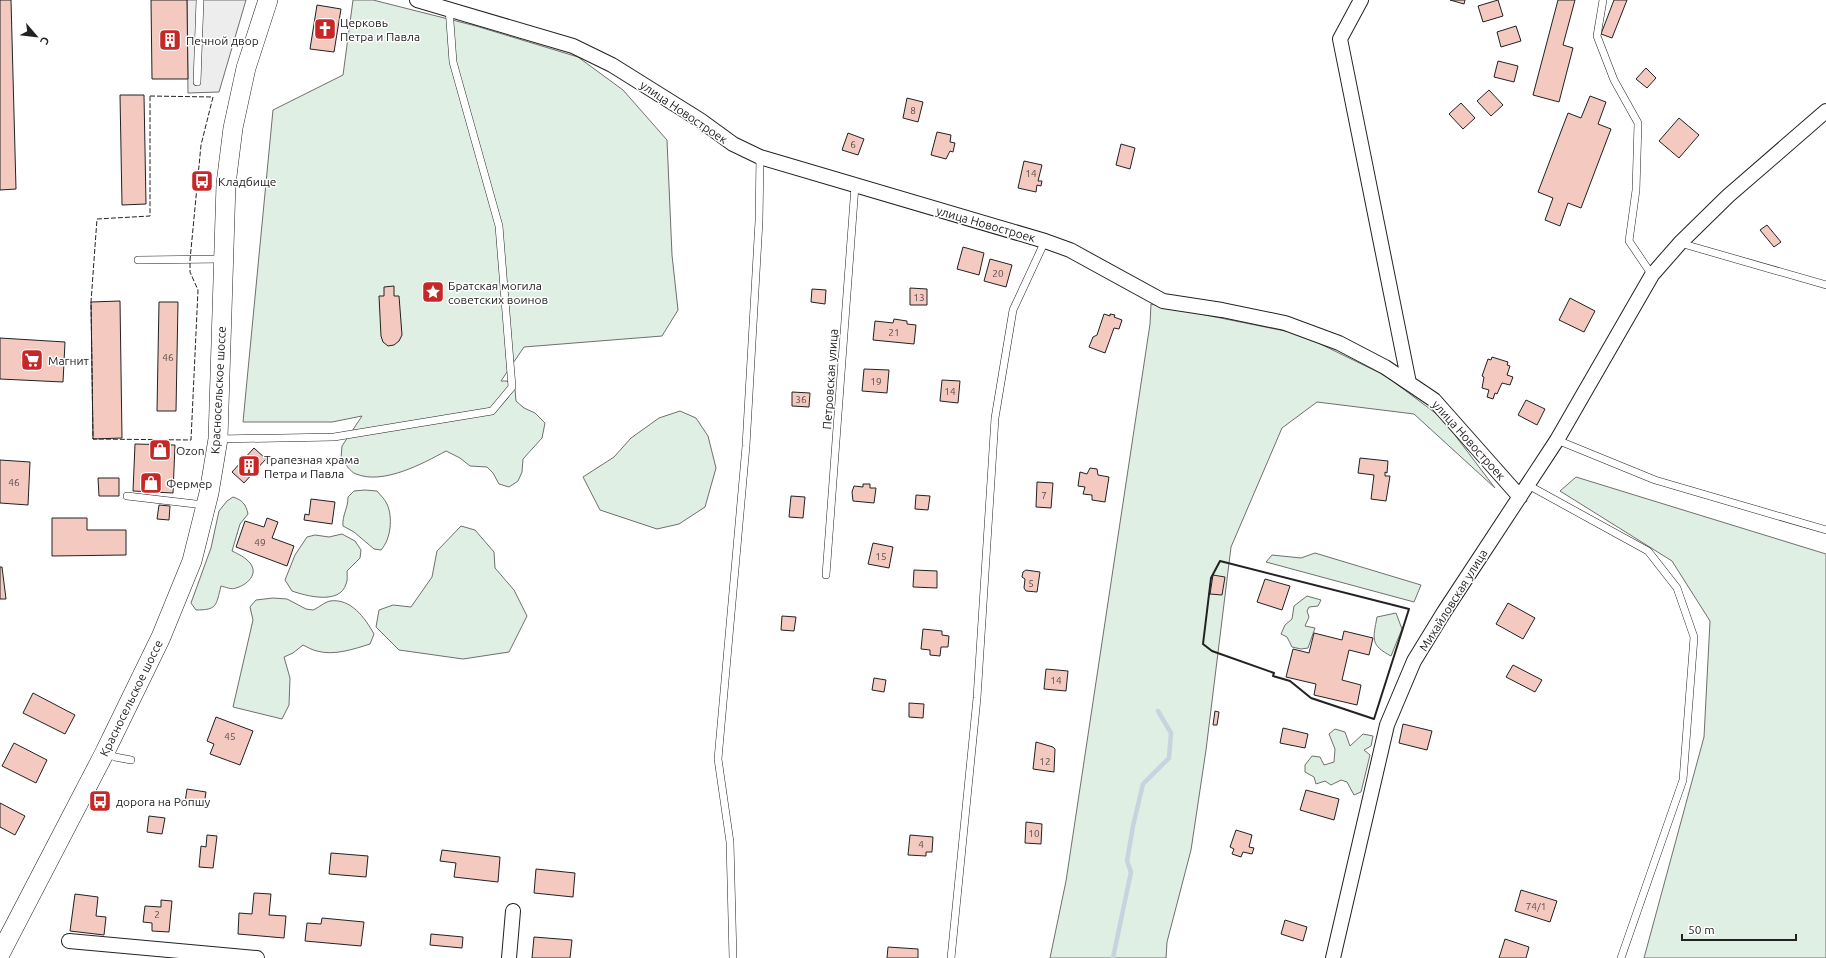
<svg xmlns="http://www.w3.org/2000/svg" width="1826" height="958" font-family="Ubuntu,sans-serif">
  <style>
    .green { fill: #e0efe3; stroke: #6f6f6f }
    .parking { fill: #ededed; stroke: #6f6f6f }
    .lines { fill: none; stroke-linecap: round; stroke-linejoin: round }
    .stream { stroke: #c7d3dd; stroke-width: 4.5 }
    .building { fill: #f3c9c0; stroke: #222 }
    .lane-casing { stroke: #222; stroke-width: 8 }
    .street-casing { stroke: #222; stroke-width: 16 }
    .secondary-casing { stroke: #222; stroke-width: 20 }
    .lane { stroke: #fff; stroke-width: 7 }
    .street { stroke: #fff; stroke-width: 14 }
    .secondary { stroke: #fff; stroke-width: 19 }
    .fence { stroke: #222; stroke-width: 1; stroke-dasharray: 5 2; stroke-linecap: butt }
    .wall { stroke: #222; stroke-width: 2 }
    .labels { text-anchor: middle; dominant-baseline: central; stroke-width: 3; stroke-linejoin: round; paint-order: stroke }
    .number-label { font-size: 10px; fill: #564c4a }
    .poi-label { font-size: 12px; fill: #222; stroke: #fff; text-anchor: start }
    .street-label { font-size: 12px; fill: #222; stroke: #fff }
  </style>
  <rect width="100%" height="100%" fill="#fff"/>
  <path class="green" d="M353,0H373L476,26L578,57L623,90L667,140L672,255L678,310L662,336L524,347L501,381H507L515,389L516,401L524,408L535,413L545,423L542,438L523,459L522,472L518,481L509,487L499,484L493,473L487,467L470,466L460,458L446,451C422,464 383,485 356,474C350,472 345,463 341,458L342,446L362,416L332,422H243L273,110L343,75Z
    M1151,304L1300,334L1386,376L1442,418L1495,488L1414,414L1317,402L1282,428L1231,547L1206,750L1191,850L1167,942L1166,958H1050L1066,881L1150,324Z
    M680,411L696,418L708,436L716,468L705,507L679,524L657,529L600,510L583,477L614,457L631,438L659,418Z
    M1576,477L1826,554V958H1644L1704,737L1710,621L1672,561L1560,491Z
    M365,490L377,491C380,495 385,499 387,504C393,517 391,539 381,550L374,549L354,532L343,526C342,515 348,509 348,497L354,491Z
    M233,497C242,500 246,504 248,514L240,524L232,551C238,554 245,557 250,563C259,574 247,585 236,588C232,590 225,587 221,586C216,606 217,610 196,610L191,603L211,548L219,511L227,501Z
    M461,526L475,530L494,552L495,568L514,590L527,616L509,652L463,659L399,650L376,627L379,610L393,605L411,607L432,577L437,551Z
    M342,534L355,541L361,550L360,558L347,571C347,575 348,580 346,584C340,605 306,596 292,591L285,580L295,555L307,537L315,535L329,537Z
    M1315,553L1421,585L1414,602L1266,562L1272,555L1301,558Z
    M1307,596L1321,600L1318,606L1309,607L1307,611L1309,617L1305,626L1315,628L1308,648L1301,649L1292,647L1287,637L1281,634L1285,625L1292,619L1294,606Z
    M273,598L287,599L306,609L313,610C318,608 325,602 330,601C351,598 365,618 374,634L370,644C354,649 334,656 317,651C312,650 307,647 303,645L293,653L284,657L290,678L289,705L282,719L233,707L253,620L250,607L256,600Z
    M1396,613L1402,629L1391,656C1370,645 1373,639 1377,617Z
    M1335,729L1345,732L1350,746L1363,734L1373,736L1371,746L1364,750L1370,755L1361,792L1354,795L1347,782L1341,780L1331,785L1325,781L1316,784L1314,777L1305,772V765L1312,756L1320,757L1324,765L1334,762L1335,749L1329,734Z"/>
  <path class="parking" d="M187,0H246L219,92L188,93Z"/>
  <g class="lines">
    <path class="stream" d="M1113,958L1131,872L1127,861L1133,826L1143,784L1169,758L1171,733L1158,711"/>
  </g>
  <path class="building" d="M0,0H11L16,189L0,190Z
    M151,0H187L188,79H152Z
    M1450,0H1465L1464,4Z
    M1498,0L1503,16L1483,22L1478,6Z
    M1558,0H1575L1563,45L1573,48L1559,102L1533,95Z
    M1614,0H1627L1612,38L1601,34Z
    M317,5L341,9L334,52L310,49Z
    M1516,26L1521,41L1501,47L1497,32Z
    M1498,61L1518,66L1514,82L1494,77Z
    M1646,68L1656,78L1647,88L1636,79Z
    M1489,90L1503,105L1491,116L1477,101Z
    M120,95H144L146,204L122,205Z
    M1590,96L1606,102L1598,124L1611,129L1581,208L1568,203L1560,226L1545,220L1553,198L1538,192L1568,113L1581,118Z
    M907,98L923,102L918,122L903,118Z
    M1461,103L1475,118L1463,129L1449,114Z
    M1679,118L1699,135L1679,158L1659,141Z
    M937,132L951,135L950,142L955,143L953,152L950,151L946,159L931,155Z
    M848,133L864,139L858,155L842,150Z
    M1121,144L1135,148L1130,169L1116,165Z
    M1024,161L1042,165L1038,181H1042L1041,186L1037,185L1036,192L1018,188Z
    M1767,225L1781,242L1774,247L1760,230Z
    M963,247L984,253L979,275L957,269Z
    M990,259L1012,265L1006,287L984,281Z
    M394,286V296H399L402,335L399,341L394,345L388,346L383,342L381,336L379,296H384V287Z
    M910,288L927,289V305H910Z
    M812,289L826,290L825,304L811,302Z
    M1570,298L1595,311L1584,332L1559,320Z
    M120,301L122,438L93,439L91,302Z
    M159,302H178L176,411H157Z
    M1104,314L1110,316V314L1115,315L1114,317L1122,320L1119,329L1114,328L1105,353L1089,347L1093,337L1097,335Z
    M894,319L907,321V324L916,325L914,344L873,340L875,321L893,323Z
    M0,338L65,342L63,382L0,379Z
    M1492,357L1508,362L1507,365L1510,366L1507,375L1513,377L1510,385L1502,383L1497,394L1495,393L1493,399L1487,397L1489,390L1482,388L1484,377L1482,376L1488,359L1491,360Z
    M864,369L889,370L887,393L862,391Z
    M942,380L960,381L958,403L940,401Z
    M792,392L810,393L809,407L792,406Z
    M1526,400L1545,409L1537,425L1518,415Z
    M135,444L175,445L173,493L133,491Z
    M254,448L266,459L244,483L232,472Z
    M1360,458L1388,461L1387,473L1385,472V476H1390L1386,501L1371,499L1374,475L1358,473Z
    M0,460L30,462L28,505L0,503Z
    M1090,468L1097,469L1098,475L1109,477L1105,502L1092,500V495L1083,494L1085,487L1078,486L1080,472L1087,474Z
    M98,478H119V496H99Z
    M1037,482L1053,483L1051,508L1036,507Z
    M863,484H870V488H876L874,503L853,501L852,492L854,486L863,487Z
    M916,495L930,496L928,510L915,509Z
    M791,496L805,497L803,518L789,517Z
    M311,499L335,502L332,524L304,520L305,514L309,515Z
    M159,505L170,506L169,520L157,519Z
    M52,518H87V530H126V555L52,556Z
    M267,518L278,522L272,538L294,546L287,566L236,547L245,521L264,527Z
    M873,543L893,547L889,568L868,564Z
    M0,567H2L6,599H0Z
    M914,570L937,571V588L913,587Z
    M1026,570L1040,572L1037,592L1026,591L1024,588L1025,579L1022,577L1023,572Z
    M1213,575L1225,577L1222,595L1210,594Z
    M1265,579L1290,586L1282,610L1257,602Z
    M1508,603L1535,618L1523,639L1496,624Z
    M782,616L796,617L794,631L781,630Z
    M923,629L942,631V635L949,636L948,647H941L940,656L930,655V650L921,649Z
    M1344,631L1373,638L1369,655L1349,650L1342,680L1361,685L1357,705L1314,695L1316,684L1286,677L1293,649L1309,653L1314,633L1342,640Z
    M1513,665L1542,680L1535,692L1506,677Z
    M1046,669L1068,671L1066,691L1044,689Z
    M874,678L886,680L884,692L872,690Z
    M33,693L75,715L65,734L23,713Z
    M909,703L924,704L923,718L909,717Z
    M1215,711L1219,712L1217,725H1213Z
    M216,717L253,731L240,765L210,754L214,744L207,741Z
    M1403,724L1432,731L1427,750L1399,743Z
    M1283,728L1308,734L1305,748L1280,743Z
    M1036,742L1053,747L1055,749L1054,772L1033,769Z
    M14,743L47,760L36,783L2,766Z
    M187,789L206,792L204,805L185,802Z
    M1306,790L1339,799L1334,820L1300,810Z
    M0,803L25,816L15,835L0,827Z
    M149,816L165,818L162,834L147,832Z
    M1026,822L1042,824L1041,844L1025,843Z
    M1236,830L1252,835L1249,847L1254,848L1252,854L1243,852L1241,857L1232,854L1234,849L1230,847Z
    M207,835L217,836L213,868L199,867L201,846L206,847Z
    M910,835L933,837L932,852H926V856L908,855Z
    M442,850L500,857L498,882L454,877L456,863L440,861Z
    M331,853L368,856L366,877L329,874Z
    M536,869L575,873L573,897L534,893Z
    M1521,890L1557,901L1550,922L1515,911Z
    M254,893L271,894L269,915L286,916L284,938L238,934L239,913L252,914Z
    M75,894L98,897L96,916L106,917L104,935L70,931Z
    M161,900L172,901L169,932L152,931V923L143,922L145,906L161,907Z
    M322,918L364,922L361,946L305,941L307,923L321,924Z
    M1285,920L1307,927L1303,941L1281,934Z
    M431,934L463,937L462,948L430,945Z
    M534,937L572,940L570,958H532Z
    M1505,939L1529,947L1526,958H1499Z
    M888,947L918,949V958H887Z"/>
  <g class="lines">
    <g class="lane-casing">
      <path id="lane" d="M1603,0L1597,36L1614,80L1638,123L1636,190L1629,241L1652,275
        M197,82L200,0
        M1680,243L1826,285
        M138,260L222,259
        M218,439L334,437L492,411L512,387L499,226L453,62L449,8
        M1557,440L1655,480L1826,530
        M1528,485L1648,551L1677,588L1694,637L1683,780L1621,958
        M127,496L204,505
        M826,575L855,186
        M105,752L115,757L131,760
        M733,958L730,842L718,759L746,446L759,221L760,157
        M951,958L977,698L995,418L1013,310L1045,241"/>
    </g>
    <g class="street-casing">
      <path id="street" d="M417,0L573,46L612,65L700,120L733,144L760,157L1045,241L1070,250L1163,301L1222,310L1285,323L1339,343L1385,367L1434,400L1520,497
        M1361,0L1340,39L1409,383
        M69,941L257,958
        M509,958L513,911
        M1333,958L1387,725L1414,661L1444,612L1557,440L1652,275L1680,243L1728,196L1826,111"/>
    </g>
    <g class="secondary-casing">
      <path id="secondary" d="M0,954L105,752L161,637L192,561L209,493L218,439L226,184L233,128L246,68L268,0"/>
    </g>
    <use href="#lane" class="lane"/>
    <use href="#street" class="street"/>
    <use href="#secondary" class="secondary"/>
    <path class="fence" d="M150,96L213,97L201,145L190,260V272L198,290L191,440L93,439L91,302L97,219L150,216Z"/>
    <path class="wall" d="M1220,561L1409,609L1374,719L1311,698L1290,681L1273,676L1274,673L1212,651L1203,644L1211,578Z"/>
  </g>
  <defs>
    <g id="church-square" transform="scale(1.15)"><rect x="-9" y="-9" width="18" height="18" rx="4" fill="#c62828" stroke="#fff"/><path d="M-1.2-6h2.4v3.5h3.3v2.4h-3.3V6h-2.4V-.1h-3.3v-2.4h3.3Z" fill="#fff"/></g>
    <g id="building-square" transform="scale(1.15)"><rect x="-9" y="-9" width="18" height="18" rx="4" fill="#c62828" stroke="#fff"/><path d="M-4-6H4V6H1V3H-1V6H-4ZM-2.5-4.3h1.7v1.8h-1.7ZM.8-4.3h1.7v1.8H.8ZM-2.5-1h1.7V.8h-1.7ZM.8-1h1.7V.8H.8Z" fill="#fff"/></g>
    <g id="bus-square" transform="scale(1.15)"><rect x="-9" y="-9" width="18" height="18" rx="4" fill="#c62828" stroke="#fff"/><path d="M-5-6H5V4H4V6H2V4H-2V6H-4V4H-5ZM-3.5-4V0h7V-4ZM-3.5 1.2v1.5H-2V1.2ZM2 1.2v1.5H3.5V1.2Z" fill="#fff"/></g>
    <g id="sight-square" transform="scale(1.15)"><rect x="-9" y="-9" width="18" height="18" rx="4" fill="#c62828" stroke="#fff"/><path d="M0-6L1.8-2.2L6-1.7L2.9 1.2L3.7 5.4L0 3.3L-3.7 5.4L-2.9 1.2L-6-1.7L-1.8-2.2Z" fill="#fff"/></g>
    <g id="supermarket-square" transform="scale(1.15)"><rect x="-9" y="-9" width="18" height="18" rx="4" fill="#c62828" stroke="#fff"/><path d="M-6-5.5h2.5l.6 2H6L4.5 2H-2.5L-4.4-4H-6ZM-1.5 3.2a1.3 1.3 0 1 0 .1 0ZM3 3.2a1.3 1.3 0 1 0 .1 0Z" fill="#fff"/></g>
    <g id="shop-square" transform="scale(1.15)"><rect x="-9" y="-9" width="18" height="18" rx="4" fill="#c62828" stroke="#fff"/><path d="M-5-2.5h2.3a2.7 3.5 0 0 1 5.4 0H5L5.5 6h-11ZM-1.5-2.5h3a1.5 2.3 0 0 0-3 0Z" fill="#fff"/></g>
  </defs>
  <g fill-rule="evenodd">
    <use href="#church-square" x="325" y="29"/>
    <use href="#building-square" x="170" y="40"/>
    <use href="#bus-square" x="202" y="181"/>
    <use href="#sight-square" x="433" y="292"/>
    <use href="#supermarket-square" x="32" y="360"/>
    <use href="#shop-square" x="160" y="450"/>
    <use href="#building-square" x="249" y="466"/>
    <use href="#shop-square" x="151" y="483"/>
    <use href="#bus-square" x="100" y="801"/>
  </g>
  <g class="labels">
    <g class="number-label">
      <text x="913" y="110">8</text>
      <text x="853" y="144">6</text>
      <text x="1031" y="173">14</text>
      <text x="998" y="273">20</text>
      <text x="919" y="297">13</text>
      <text x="894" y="332">21</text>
      <text x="168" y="357">46</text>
      <text x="876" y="381">19</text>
      <text x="950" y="391">14</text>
      <text x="801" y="399">36</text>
      <text x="14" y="482">46</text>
      <text x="1044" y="495">7</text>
      <text x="260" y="542">49</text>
      <text x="881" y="556">15</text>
      <text x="1031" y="583">5</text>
      <text x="1056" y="680">14</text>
      <text x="230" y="736">45</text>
      <text x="1045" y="761">12</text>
      <text x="1034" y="833">10</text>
      <text x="921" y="844">4</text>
      <text x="1536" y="906">74/1</text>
      <text x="157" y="914">2</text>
    </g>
    <g class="poi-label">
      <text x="340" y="22">Церковь<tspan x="340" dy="14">Петра и Павла</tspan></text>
      <text x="186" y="40">Печной двор</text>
      <text x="218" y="181">Кладбище</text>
      <text x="448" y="285">Братская могила<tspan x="448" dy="14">советских воинов</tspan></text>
      <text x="48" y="360">Магнит</text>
      <text x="176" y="450">Ozon</text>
      <text x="264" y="459">Трапезная храма<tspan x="264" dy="14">Петра и Павла</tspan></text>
      <text x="166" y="483">Фермер</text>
      <text x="116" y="801">дорога на Ропшу</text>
    </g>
    <g class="street-label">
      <text transform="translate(684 112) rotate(34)">улица Новостроек</text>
      <text transform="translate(986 224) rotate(16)">улица Новостроек</text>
      <text transform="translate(830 379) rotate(-86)">Петровская улица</text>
      <text transform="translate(218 390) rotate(-87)">Красносельское шоссе</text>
      <text transform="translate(1469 440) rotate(48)">улица Новостроек</text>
      <text transform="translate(1453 600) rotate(-58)">Михайловская улица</text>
      <text transform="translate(131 698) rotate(-64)">Красносельское шоссе</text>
    </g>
  </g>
  <g transform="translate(36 36) rotate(118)" stroke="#ffffff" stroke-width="3" paint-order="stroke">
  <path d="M0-3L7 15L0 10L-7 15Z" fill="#222222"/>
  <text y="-6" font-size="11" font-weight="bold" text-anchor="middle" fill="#222222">С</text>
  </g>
  <path d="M1682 934v6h114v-6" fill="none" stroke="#222222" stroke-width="2"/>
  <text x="1688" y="934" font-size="12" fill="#222222" stroke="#ffffff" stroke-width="3" paint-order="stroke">50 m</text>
</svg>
